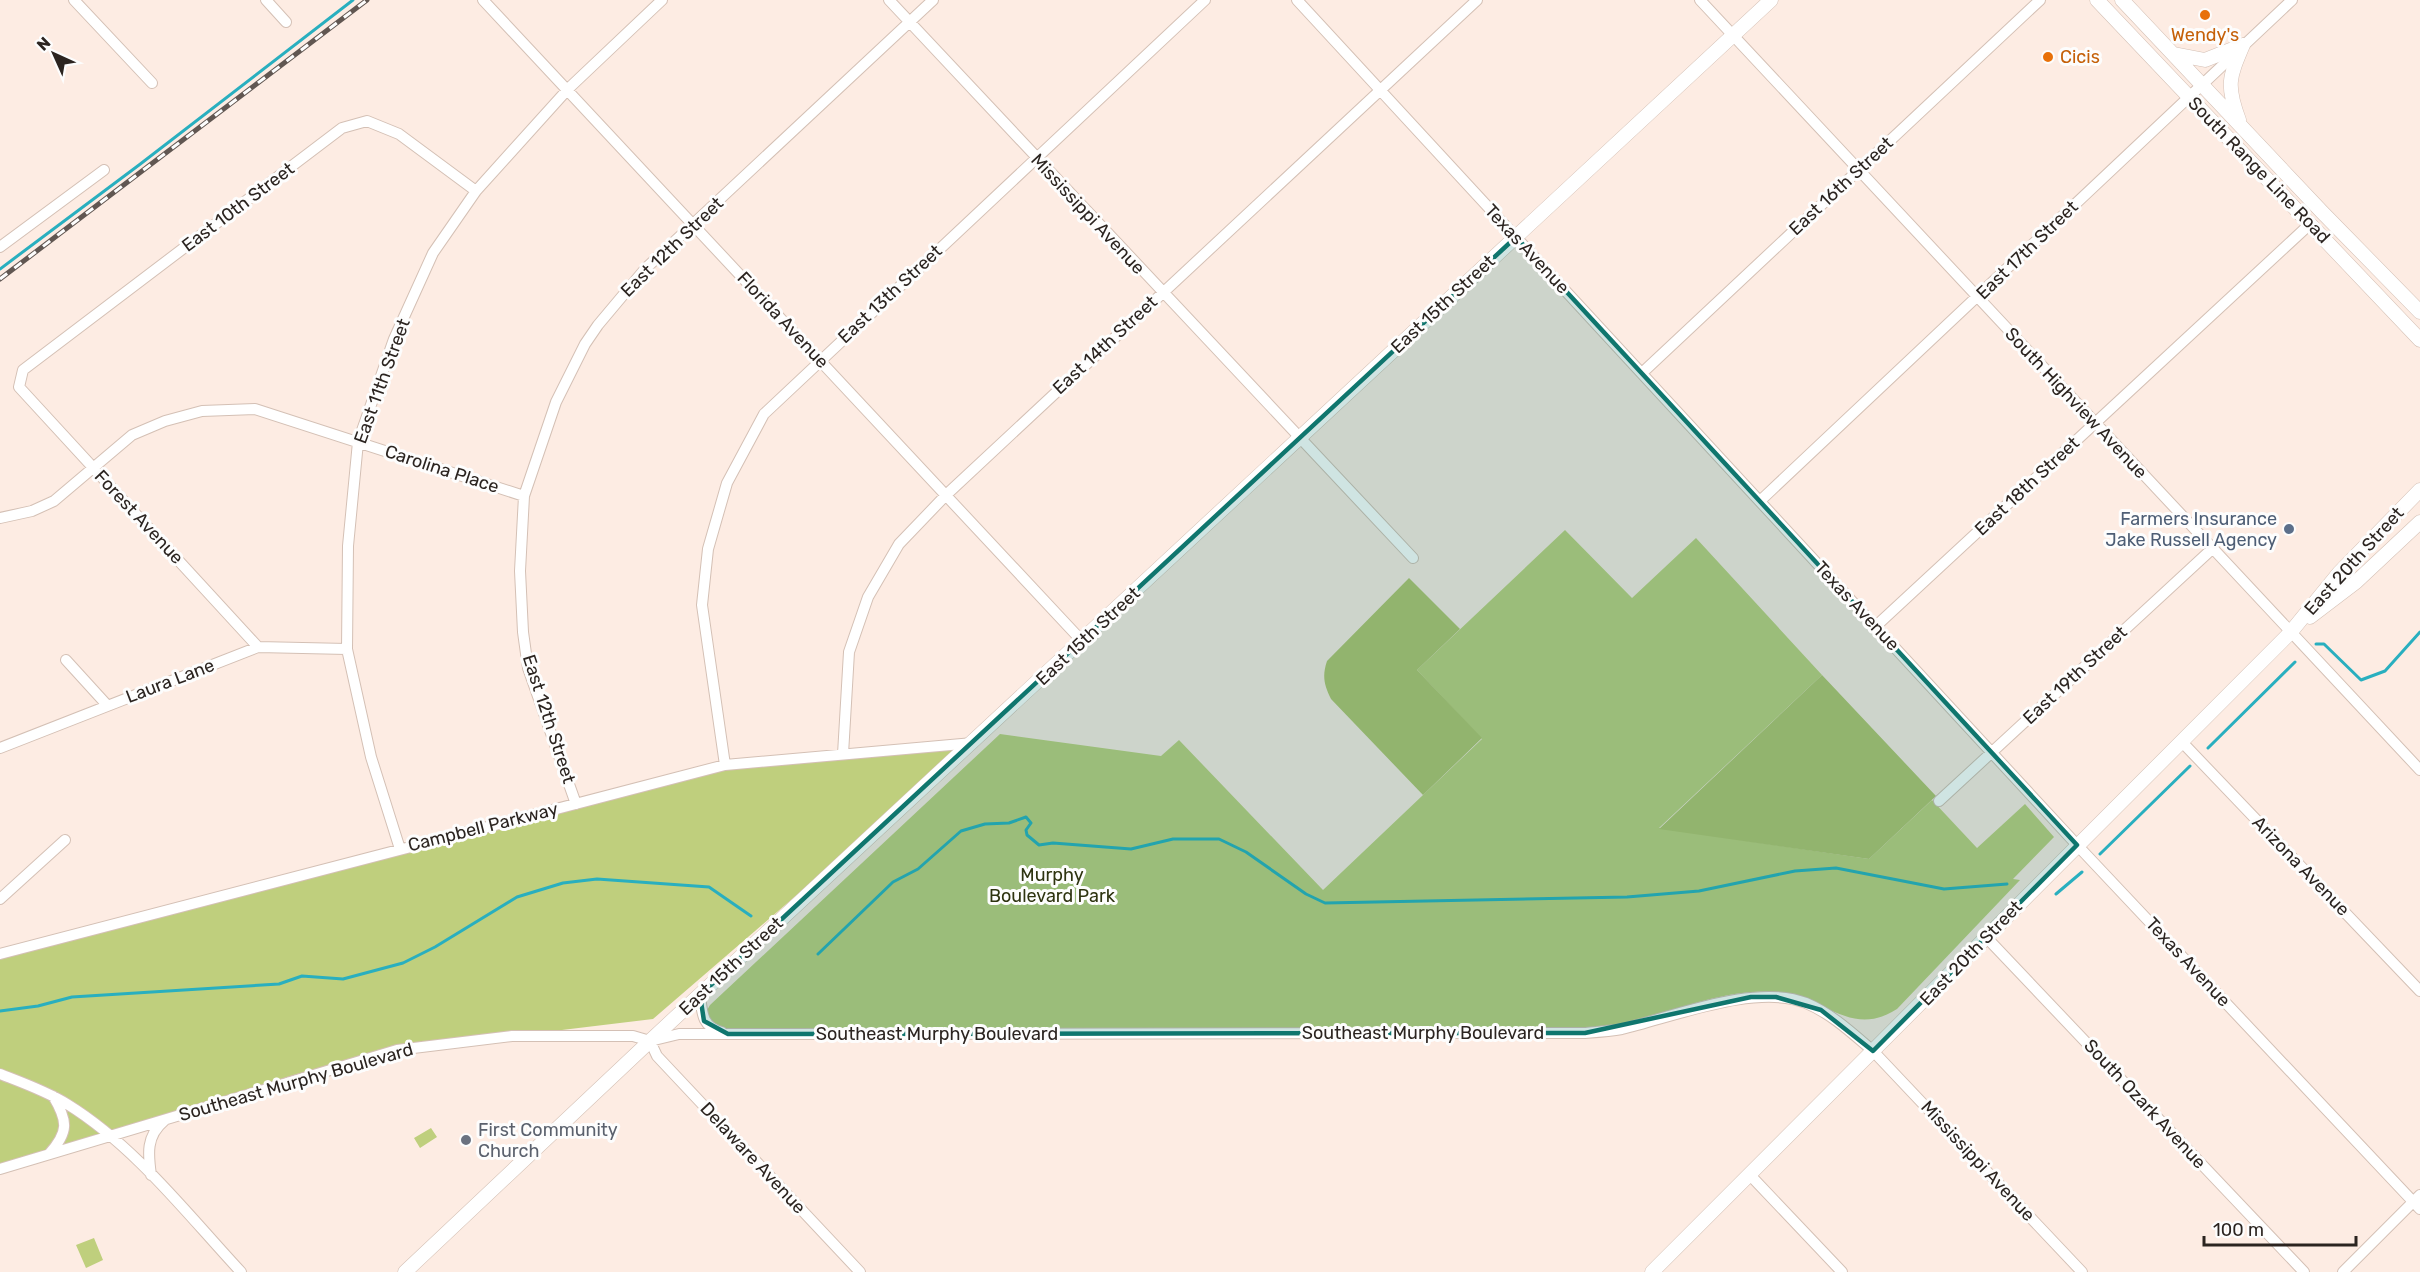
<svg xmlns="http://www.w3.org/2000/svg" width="2420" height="1272" font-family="Rubik,sans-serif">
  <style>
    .green { fill: #bfcf7d }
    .forest { fill: #b3c36f }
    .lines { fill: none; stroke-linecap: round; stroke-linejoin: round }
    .stream { stroke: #29afbf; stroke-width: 3 }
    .minor-casing { stroke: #d4c0b5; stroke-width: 12 }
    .major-casing { stroke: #d4c0b5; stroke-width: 15 }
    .minor { stroke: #fff; stroke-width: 10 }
    .major { stroke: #fff; stroke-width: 14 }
    .rail-casing { stroke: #615752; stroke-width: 5 }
    .rail { stroke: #fdfdfd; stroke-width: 3; stroke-dasharray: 9; stroke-linecap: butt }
    .marked { fill: #0f766e; fill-opacity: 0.2; stroke: #0f766e; stroke-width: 4.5; stroke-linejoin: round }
    .food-dot { fill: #e8710a; stroke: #fdfdfd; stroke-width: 2 }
    .service-dot { fill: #5c6f8a; stroke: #fdfdfd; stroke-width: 2 }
    .worship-dot { fill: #6b7280; stroke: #fdfdfd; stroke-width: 2 }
    .labels { text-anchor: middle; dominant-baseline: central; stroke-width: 6; stroke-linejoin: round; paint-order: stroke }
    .food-label { font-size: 18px; fill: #c56008; stroke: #fdfdfd }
    .street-label { font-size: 18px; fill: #2b2420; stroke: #fdfdfd }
    .service-label { font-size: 18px; fill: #4e5e75; stroke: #fdfdfd; text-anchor: end }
    .park-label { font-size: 18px; fill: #2e3410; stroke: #fdfdfd }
    .worship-label { font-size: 18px; fill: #5b616d; stroke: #fdfdfd; text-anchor: start }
  </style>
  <rect width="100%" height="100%" fill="#fdece3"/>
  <path class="green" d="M1565,530L1632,598L1696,538L1822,675L1659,828L1869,859L1932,800L1977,848L2025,804L2054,837L2013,879L2020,880L1897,1009C1851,1039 1824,996 1777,992C1727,988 1675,1011 1626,1023C1609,1027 1593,1028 1576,1029L720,1028L714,1025L706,1012L710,1005L1000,734L1161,756L1179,740L1323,890L1482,739L1417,670Z
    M973,743L653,1019L397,1050L0,1169V954L725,765Z
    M431,1128L437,1137L420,1148L414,1138Z
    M94,1238L103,1260L86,1268L76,1245Z"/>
  <path class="forest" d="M1409,578L1460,629L1417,670L1482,738L1423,795L1331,699C1324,685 1322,676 1327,661Z
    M1822,675L1936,796L1869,859L1659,829Z"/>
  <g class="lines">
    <path class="stream" d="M0,269L139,165L353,0
      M2316,644H2324L2361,680L2385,671L2420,632
      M2208,748L2295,662
      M2100,854L2190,766
      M2056,894L2082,872
      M818,954L893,882L918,869L961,831L985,824L1009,823L1026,817L1031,823L1026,830L1027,835L1039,845L1053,843L1131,849L1173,839H1219L1246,852L1306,894L1325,903L1627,897L1699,891L1795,871L1836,868L1944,889L2007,884
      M0,1011L38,1006L72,997L279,984L302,976L343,979L403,963L435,947L517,897L563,883L597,879L709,887L751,916"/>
    <g class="minor-casing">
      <path id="minor" d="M74,0L152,83
        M266,0L286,22
        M483,0L1082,641
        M889,0L1413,558
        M1297,0L2077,845L2420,1209
        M1700,0L2420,770
        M0,247L104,170
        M1642,373L2040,0
        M1761,500L2292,0
        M0,518L32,511L54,501L132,435L165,421L202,411L255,409L524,496
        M1876,626L2310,224
        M258,647L19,387L23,370L342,128L367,121L399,134L476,191
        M66,660L107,705
        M2181,741L2420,991
        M0,748L258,647L347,649
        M843,754L849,652L868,597L899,544L946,495L1477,0
        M725,765L702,605L708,549L727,483L764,414L1205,0
        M1939,801L2212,549
        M576,804L528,668L523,632L520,571L524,496L556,402L585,344L598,325L645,269L933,0
        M400,849L371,757L347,649L348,546L358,442L394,339L433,253L476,191L568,89L662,0
        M0,899L65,840
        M1986,937L2304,1272
        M0,954L725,765L973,743
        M700,995C702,1013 702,1027 722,1032
        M650,1041L657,1056L860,1272
        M0,1074C23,1083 46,1091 67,1104C135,1146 187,1214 241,1272
        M49,1154C69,1132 68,1121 53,1096
        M0,1169L397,1050L512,1036H633L650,1041L679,1034L1585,1033C1597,1032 1610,1031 1622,1029C1673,1017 1756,983 1806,1003C1832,1014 1852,1033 1873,1051L2082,1272
        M151,1175C148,1154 146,1136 164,1121
        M1750,1175L1842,1272
        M2343,1272L2420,1195"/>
    </g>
    <g class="major-casing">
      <path id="major" d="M2097,0L2420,340
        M2122,0L2322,212L2420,312
        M2174,54L2205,60L2243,45
        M2239,120C2226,85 2229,78 2243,45
        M2310,617L2356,582L2420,522
        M405,1272L650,1041L1771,0
        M1652,1272L2290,633L2339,573L2420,490"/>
    </g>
    <use href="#minor" class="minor"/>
    <use href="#major" class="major"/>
    <g class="rail-casing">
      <path id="rail" d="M0,279L367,0"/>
    </g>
    <use href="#rail" class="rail"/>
  </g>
  <path class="marked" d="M1516,237L2077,845L1873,1051L1821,1010L1776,997H1751L1585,1033L728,1034L704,1021L700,995Z"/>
  <g class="food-dot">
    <circle cx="2205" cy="15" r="6"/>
    <circle cx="2048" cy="57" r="6"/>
  </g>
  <circle class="service-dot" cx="2289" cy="529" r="6"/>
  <circle class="worship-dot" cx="466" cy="1140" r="6"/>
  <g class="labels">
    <g class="food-label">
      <text x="2205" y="35">Wendy's</text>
      <text x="2060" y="57" text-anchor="start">Cicis</text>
    </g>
    <g class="street-label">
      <text transform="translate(2259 170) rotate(46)">South Range Line Road</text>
      <text transform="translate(1841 186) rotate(-43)">East 16th Street</text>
      <text transform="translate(238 207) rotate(-37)">East 10th Street</text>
      <text transform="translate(1088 214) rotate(47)">Mississippi Avenue</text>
      <text transform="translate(672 247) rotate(-44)">East 12th Street</text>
      <text transform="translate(1527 249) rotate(47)">Texas Avenue</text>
      <text transform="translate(2027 250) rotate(-44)">East 17th Street</text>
      <text transform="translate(890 294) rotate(-43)">East 13th Street</text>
      <text transform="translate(1443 304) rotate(-43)">East 15th Street</text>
      <text transform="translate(783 320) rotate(47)">Florida Avenue</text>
      <text transform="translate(1105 345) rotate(-43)">East 14th Street</text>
      <text transform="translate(382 381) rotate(-70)">East 11th Street</text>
      <text transform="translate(2076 403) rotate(47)">South Highview Avenue</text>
      <text transform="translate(442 469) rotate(18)">Carolina Place</text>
      <text transform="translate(2027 486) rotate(-43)">East 18th Street</text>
      <text transform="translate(139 517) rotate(47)">Forest Avenue</text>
      <text transform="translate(2354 561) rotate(-48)">East 20th Street</text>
      <text transform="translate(1857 606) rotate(47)">Texas Avenue</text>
      <text transform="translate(1088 636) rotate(-43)">East 15th Street</text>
      <text transform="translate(2075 675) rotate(-43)">East 19th Street</text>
      <text transform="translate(170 681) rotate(-21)">Laura Lane</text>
      <text transform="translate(549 719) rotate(72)">East 12th Street</text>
      <text transform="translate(483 827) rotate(-14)">Campbell Parkway</text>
      <text transform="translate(2301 866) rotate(46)">Arizona Avenue</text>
      <text transform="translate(1971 953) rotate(-46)">East 20th Street</text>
      <text transform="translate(2188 962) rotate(47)">Texas Avenue</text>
      <text transform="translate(731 966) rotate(-43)">East 15th Street</text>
      <text x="1423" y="1033">Southeast Murphy Boulevard</text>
      <text x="937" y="1034">Southeast Murphy Boulevard</text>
      <text transform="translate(296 1082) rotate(-16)">Southeast Murphy Boulevard</text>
      <text transform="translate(2145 1104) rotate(47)">South Ozark Avenue</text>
      <text transform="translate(753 1158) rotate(47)">Delaware Avenue</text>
      <text transform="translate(1978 1161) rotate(47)">Mississippi Avenue</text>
    </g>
    <g class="service-label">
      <text x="2277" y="519">Farmers Insurance<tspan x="2277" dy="21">Jake Russell Agency</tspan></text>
    </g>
    <g class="park-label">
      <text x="1052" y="875">Murphy<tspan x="1052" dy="21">Boulevard Park</tspan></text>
    </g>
    <g class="worship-label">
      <text x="478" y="1130">First Community<tspan x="478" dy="21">Church</tspan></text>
    </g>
  </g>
  <g transform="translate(54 54) rotate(315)" stroke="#fdfdfd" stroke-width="4.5" paint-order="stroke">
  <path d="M0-4.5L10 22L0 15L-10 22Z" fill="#2b2420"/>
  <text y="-9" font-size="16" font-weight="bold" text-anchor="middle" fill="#2b2420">N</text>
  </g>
  <path d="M2204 1236v9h152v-9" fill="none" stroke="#2b2420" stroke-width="3"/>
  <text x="2213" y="1236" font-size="18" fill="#2b2420" stroke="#fdfdfd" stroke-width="4.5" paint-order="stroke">100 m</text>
</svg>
